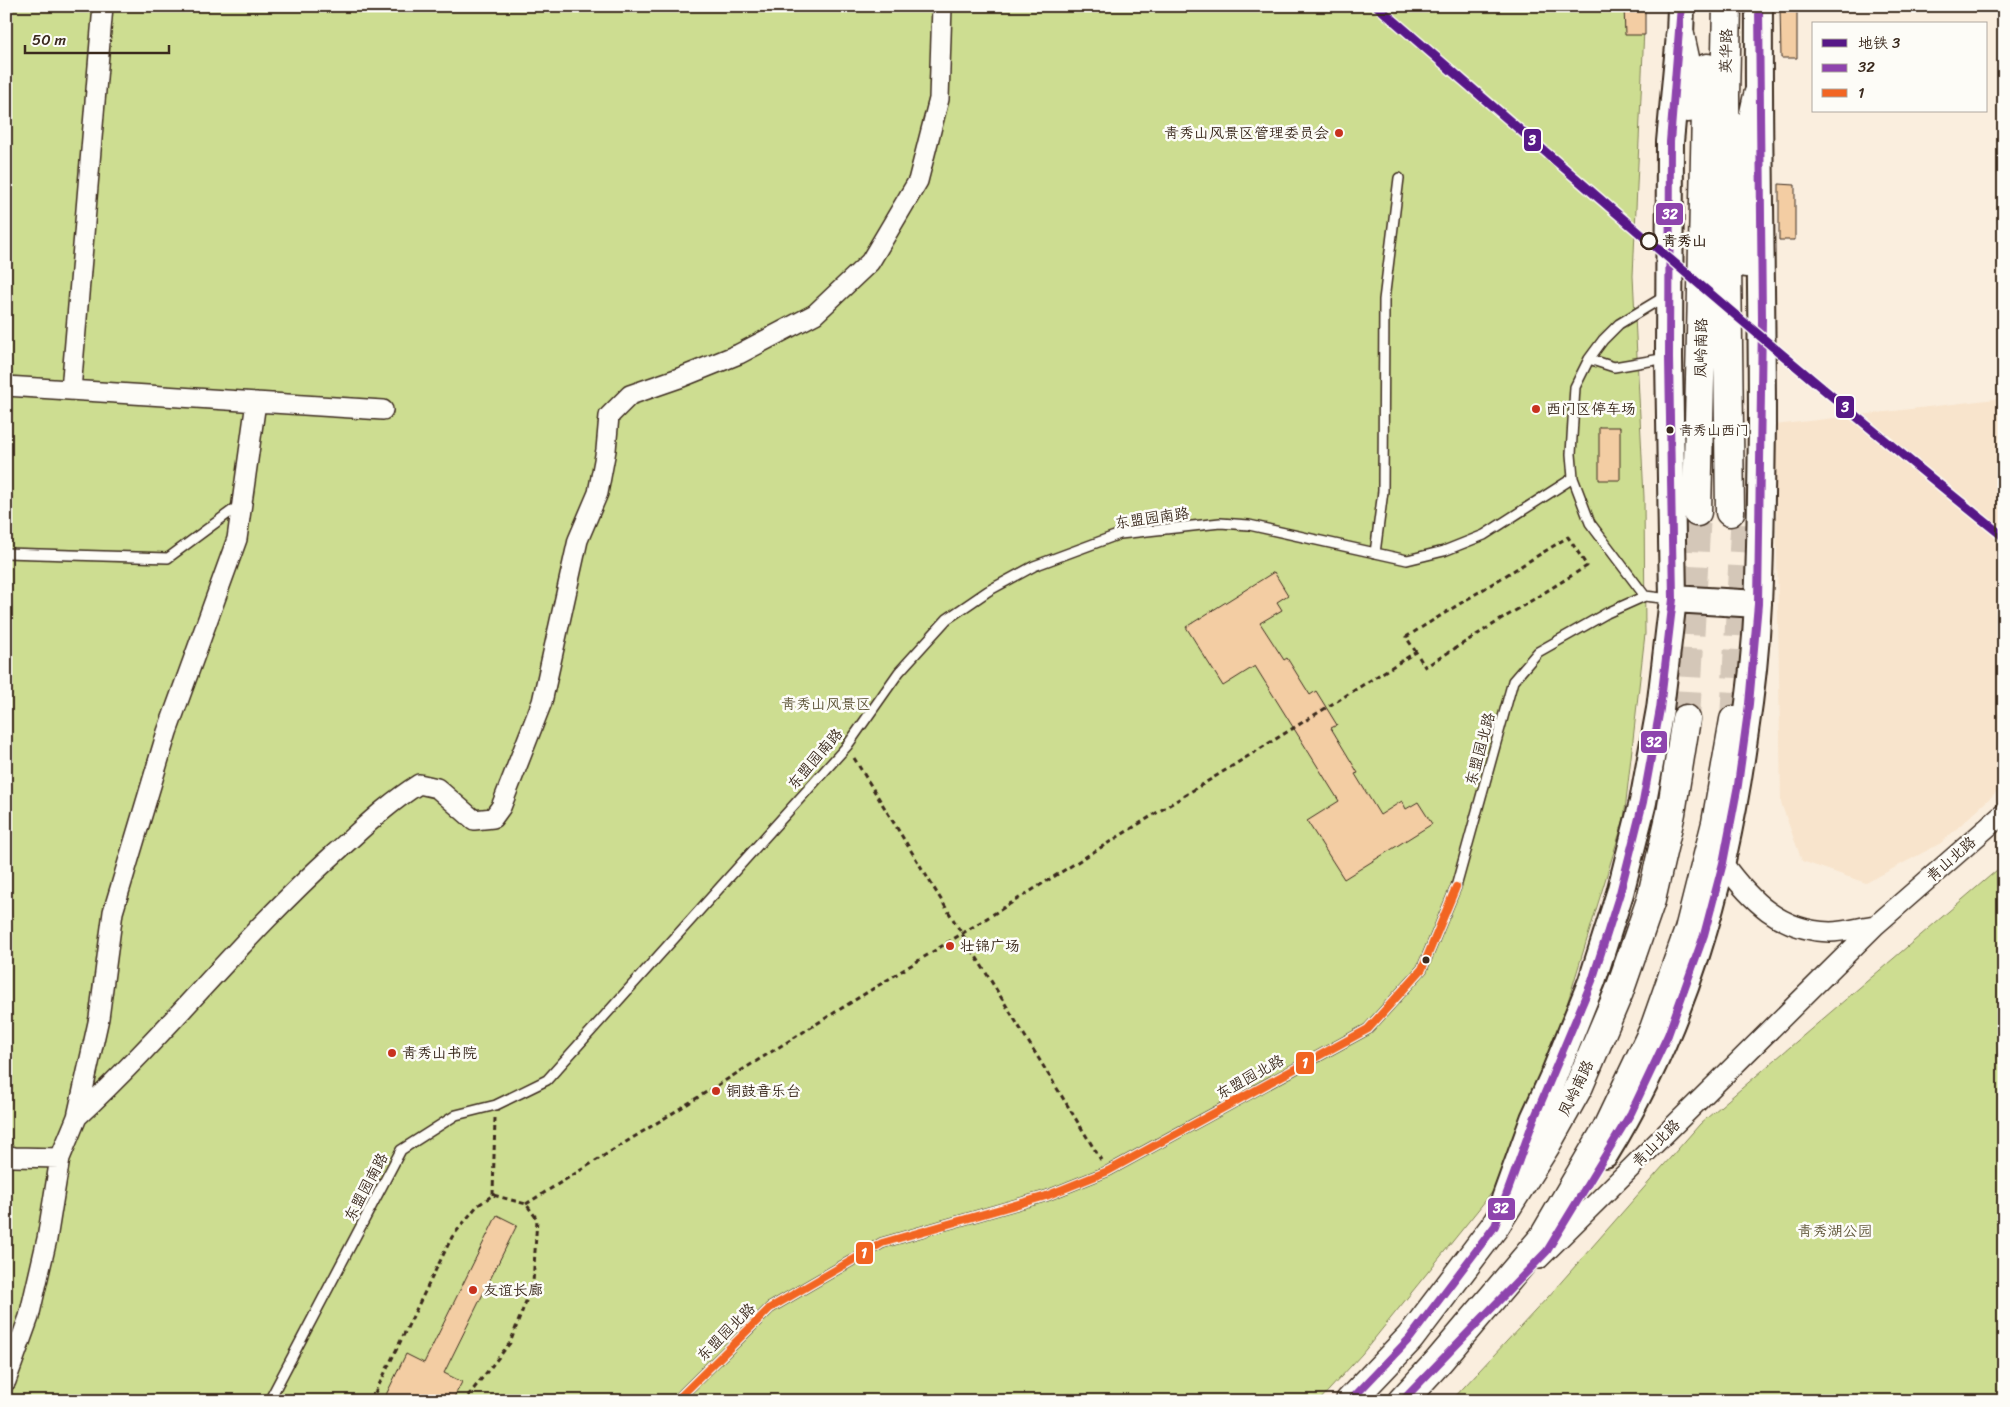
<svg xmlns="http://www.w3.org/2000/svg" width="2010" height="1407" font-family="Sriracha,'LXGW WenKai TC',sans-serif">
  <style>
    .built { fill: #f8e4cc }
    .green { fill: #cddd91; stroke: #848458 }
    .building { fill: #f3cda3; stroke: #3b2a1e }
    .lines { fill: none; stroke-linecap: round; stroke-linejoin: round }
    .primary-tunnel { stroke: #d4c7b8; stroke-width: 28; stroke-dasharray: 28 14; stroke-linecap: butt }
    .lane-casing { stroke: #3b2a1e; stroke-width: 12 }
    .street-casing { stroke: #3b2a1e; stroke-width: 22 }
    .secondary-casing { stroke: #3b2a1e; stroke-width: 30 }
    .primary-casing { stroke: #3b2a1e; stroke-width: 31 }
    .path { stroke: #3b2a1e; stroke-width: 3; stroke-dasharray: 5 4; stroke-linecap: butt }
    .lane { stroke: #fdfcf7; stroke-width: 9 }
    .street { stroke: #fdfcf7; stroke-width: 19 }
    .secondary { stroke: #fdfcf7; stroke-width: 26 }
    .primary { stroke: #fdfcf7; stroke-width: 28 }
    .bus-1-casing { stroke: #fdfcf7; stroke-width: 11 }
    .bus-2-casing { stroke: #fdfcf7; stroke-width: 11 }
    .bus-1 { stroke: #8e44ad; stroke-width: 8 }
    .bus-2 { stroke: #f26522; stroke-width: 8 }
    .metro-1-casing { stroke: #fdfcf7; stroke-width: 12 }
    .metro-1 { stroke: #571887; stroke-width: 9 }
    .poi-dot { fill: #c8321e; stroke: #fdfcf7; stroke-width: 2 }
    .stop-dot { fill: #fdfcf7; stroke: #3b2a1e; stroke-width: 2.5 }
    .bus-dot { fill: #3b2a1e; stroke: #fdfcf7; stroke-width: 2 }
    .labels { text-anchor: middle; dominant-baseline: central; stroke-width: 5; stroke-linejoin: round; paint-order: stroke }
    .bus-label { font-size: 14px; fill: #3b2a1e; stroke: #fdfcf7; text-anchor: start }
    .street-label { font-size: 15px; fill: #3b2a1e; stroke: #fdfcf7 }
    .poi-label { font-size: 15px; fill: #3b2a1e; stroke: #fdfcf7; text-anchor: start }
    .stop-label { font-size: 15px; font-weight: bold; fill: #3b2a1e; stroke: #fdfcf7; text-anchor: start }
    .park-label { font-size: 15px; fill: #60573b; stroke: #fdfcf7 }
    .line-badge { stroke: #fdfcf7; stroke-width: 2 }
    .badge-label { font-size: 14px; text-anchor: middle; font-weight: bold; fill: #fff }
  </style>
  <rect width="100%" height="100%" fill="#faeede"/>
  <filter id="ink" filterUnits="userSpaceOnUse"><feTurbulence type="fractalNoise" baseFrequency=".02" numOctaves="2"/><feDisplacementMap in="SourceGraphic" scale="10" xChannelSelector="R" yChannelSelector="G"/><feConvolveMatrix kernelMatrix="1 2 1 2 8 2 1 2 1" color-interpolation-filters="sRGB"/></filter>
  <g filter="url(#ink)">
    <path class="built" d="M2004,398V785L1941,843L1866,883L1802,861L1781,803L1775,425Z"/>
    <path class="green" d="M6,6H1645L1633,276L1644,497L1645,634L1624,819L1552,1053L1494,1190L1362,1354L1319,1401H6Z
      M2004,864V1401H1451L1548,1297L1700,1124Z"/>
    <path class="building" d="M1624,6H1645V35H1625Z
      M1780,6H1797V58H1781Z
      M1779,184L1795,185V240H1779Z
      M1599,427H1620V480H1599Z
      M1274,572L1288,595L1277,602L1282,610L1260,623L1284,660L1287,658L1310,695L1316,691L1337,725L1331,728L1358,773L1355,774L1380,815L1402,801L1406,809L1418,802L1432,824L1344,879L1307,821L1339,801L1255,666L1223,686L1186,627Z
      M497,1215L517,1225L444,1373L462,1382L452,1401H383L406,1354L424,1363Z"/>
    <g class="lines">
      <path class="primary-tunnel" d="M1686,719L1697,512
        M1734,720L1745,512"/>
      <g class="lane-casing">
        <path id="lane" d="M1667,295L1619,324L1603,340L1589,359L1575,387L1571,454L1573,478L1590,523L1645,596L1670,599
          M1589,359L1614,367L1667,358
          M6,553L168,558L241,504
          M1375,553L1383,491L1384,300L1399,178
          M269,1401L401,1150L456,1115L496,1105L547,1080L847,746L899,672L947,619L988,591L1034,566L1120,534L1220,523L1249,525L1407,560L1444,551L1484,535L1573,478
          M676,1401L770,1308L882,1243L1046,1196L1108,1171L1368,1029L1422,969L1456,887L1513,681L1538,652L1607,613L1645,596"/>
      </g>
      <g class="street-casing">
        <path id="street" d="M6,386L383,410
          M71,390L103,6
          M1723,863C1750,900 1780,931 1830,932C1844,932 1861,927 1876,925
          M77,1117C167,1034 243,936 334,854C362,829 387,804 419,784L437,788L474,820L493,818L501,807L542,702L578,540L598,493L606,450L609,416L630,395L682,377L739,354L815,314L870,262L918,181L939,99L942,6
          M6,1155L14,1157L60,1158
          M1539,1259L1876,925L2004,813
          M6,1381L29,1317L47,1239L60,1158L77,1117L99,1018L113,912L167,732L237,539L256,402"/>
      </g>
      <g class="secondary-casing">
        <path id="secondary" d="M1673,599L1758,604
          M1605,1154C1684,1026 1724,885 1744,738C1751,693 1756,648 1758,603C1761,544 1761,484 1762,425C1762,286 1758,146 1759,6
          M1505,1199L1534,1119L1554,1075L1592,981L1620,893L1643,802L1660,709L1673,599L1669,358L1670,142L1680,35L1681,6"/>
      </g>
      <g class="primary-casing">
        <path id="primary" d="M1727,6L1725,96L1730,512
          M1680,35L1688,72V108
          M1746,263V150L1758,95
          M1697,512L1707,68
          M1350,1401L1410,1338L1495,1226L1546,1145L1579,1086L1619,992L1651,900L1671,813L1686,719
          M1402,1401L1438,1362L1543,1238L1606,1130L1654,1029L1689,930L1716,823L1734,720"/>
      </g>
      <path class="path" d="M854,758L1101,1160
        M493,1195L495,1118
        M526,1204L1416,652L1425,667L1587,566L1568,537L1406,637L1416,652
        M371,1401L452,1237L477,1206L493,1195L526,1204L537,1219L533,1283L510,1343L464,1401"/>
      <use href="#lane" class="lane"/>
      <use href="#street" class="street"/>
      <use href="#secondary" class="secondary"/>
      <use href="#primary" class="primary"/>
      <g class="bus-1-casing">
        <path id="bus-1" d="M1350,1401L1410,1338L1495,1226L1534,1119L1592,981L1620,893L1643,802L1660,709L1673,599L1669,358L1670,142L1681,6
          M1402,1401L1547,1251L1631,1113L1668,1035L1704,935L1723,863L1738,785L1749,704L1758,604L1762,320L1759,6"/>
      </g>
      <g class="bus-2-casing">
        <path id="bus-2" d="M676,1401L770,1308L882,1243L1046,1196L1108,1171L1368,1029L1422,969L1456,887"/>
      </g>
      <use href="#bus-1" class="bus-1"/>
      <use href="#bus-2" class="bus-2"/>
      <g class="metro-1-casing">
        <path id="metro-1" d="M1377,6C1584,185 1790,366 2004,537"/>
      </g>
      <use href="#metro-1" class="metro-1"/>
    </g>
  </g>
  <g class="poi-dot">
    <circle cx="1339" cy="133" r="5"/>
    <circle cx="1536" cy="409" r="5"/>
    <circle cx="950" cy="946" r="5"/>
    <circle cx="392" cy="1053" r="5"/>
    <circle cx="716" cy="1091" r="5"/>
    <circle cx="473" cy="1290" r="5"/>
  </g>
  <circle class="stop-dot" cx="1649" cy="241" r="8"/>
  <g class="bus-dot">
    <circle cx="1670" cy="430" r="4.5"/>
    <circle cx="1426" cy="960" r="4.5"/>
  </g>
  <g class="labels">
    <g class="bus-label">
      <text x="1679" y="430">青秀山西门</text>
    </g>
    <g class="street-label">
      <text transform="translate(1726 51) rotate(-89)">英华路</text>
      <text transform="translate(1701 348) rotate(-89)">凤岭南路</text>
      <text transform="translate(1152 518) rotate(-8)">东盟园南路</text>
      <text transform="translate(1480 749) rotate(-75)">东盟园北路</text>
      <text transform="translate(815 759) rotate(-49)">东盟园南路</text>
      <text transform="translate(1951 859) rotate(-41)">青山北路</text>
      <text transform="translate(1250 1077) rotate(-29)">东盟园北路</text>
      <text transform="translate(1576 1088) rotate(-64)">凤岭南路</text>
      <text transform="translate(1656 1143) rotate(-45)">青山北路</text>
      <text transform="translate(366 1187) rotate(-62)">东盟园南路</text>
      <text transform="translate(726 1332) rotate(-45)">东盟园北路</text>
    </g>
    <g class="poi-label">
      <text x="1329" y="133" text-anchor="end">青秀山风景区管理委员会</text>
      <text x="1546" y="409">西门区停车场</text>
      <text x="960" y="946">壮锦广场</text>
      <text x="402" y="1053">青秀山书院</text>
      <text x="726" y="1091">铜鼓音乐台</text>
      <text x="483" y="1290">友谊长廊</text>
    </g>
    <g class="stop-label">
      <text x="1662" y="241">青秀山</text>
    </g>
    <g class="park-label">
      <text x="826" y="704">青秀山风景区</text>
      <text x="1835" y="1231">青秀湖公园</text>
    </g>
  </g>
  <g class="line-badge">
    <rect x="1523" y="128" width="19" height="24" rx="5" fill="#571887"/>
    <rect x="1655" y="202" width="29" height="24" rx="5" fill="#8e44ad"/>
    <rect x="1835" y="395" width="20" height="24" rx="5" fill="#571887"/>
    <rect x="1640" y="730" width="28" height="24" rx="5" fill="#8e44ad"/>
    <rect x="1295" y="1051" width="20" height="24" rx="5" fill="#f26522"/>
    <rect x="1487" y="1197" width="29" height="24" rx="5" fill="#8e44ad"/>
    <rect x="855" y="1241" width="19" height="24" rx="5" fill="#f26522"/>
  </g>
  <g class="badge-label">
    <text x="1532" y="145">3</text>
    <text x="1670" y="219">32</text>
    <text x="1845" y="412">3</text>
    <text x="1654" y="747">32</text>
    <text x="1305" y="1068">1</text>
    <text x="1501" y="1213">32</text>
    <text x="864" y="1258">1</text>
  </g>
  <rect width="2010" height="1407" fill="none" stroke="#fdfcf7" stroke-width="25"/>
  <rect x="12" y="12" width="1985" height="1382" fill="none" stroke="#3b2a1e" stroke-width="2" filter="url(#ink)"/>
  <rect x="1812" y="22" width="175" height="90" fill="#fdfcf7" stroke="#afa8a0"/>
  <rect x="1822" y="39" width="25" height="8" fill="#571887" stroke="#afa8a0"/>
  <text x="1858" y="48" font-size="15" fill="#3b2a1e">地铁 3</text>
  <rect x="1822" y="64" width="25" height="8" fill="#8e44ad" stroke="#afa8a0"/>
  <text x="1858" y="72" font-size="15" fill="#3b2a1e">32</text>
  <rect x="1822" y="89" width="25" height="8" fill="#f26522" stroke="#afa8a0"/>
  <text x="1858" y="98" font-size="15" fill="#3b2a1e">1</text>
  <path d="M25 45v8h144v-8" fill="none" stroke="#3b2a1e" stroke-width="2.5"/>
  <text x="32" y="45" font-size="15" fill="#3b2a1e" stroke="#fdfcf7" stroke-width="4" paint-order="stroke">50 m</text>
</svg>
